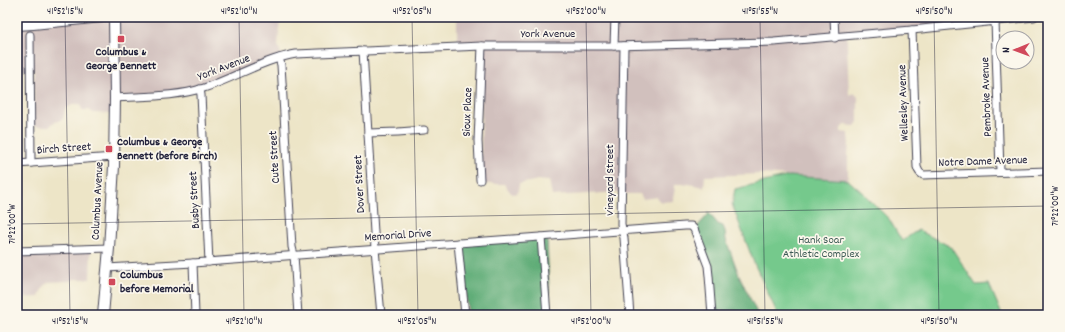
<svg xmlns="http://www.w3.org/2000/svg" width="1065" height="332" font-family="Dekko,sans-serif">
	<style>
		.industrial { fill: #d1c0bd }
		.green { fill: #75c98c; stroke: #4c7664 }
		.forest { fill: #60ad78; stroke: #41685a }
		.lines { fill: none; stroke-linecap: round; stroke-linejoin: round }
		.street-casing { stroke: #403f50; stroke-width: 9 }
		.secondary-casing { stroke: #403f50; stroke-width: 12 }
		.street { stroke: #fff; stroke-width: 7 }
		.secondary { stroke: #fff; stroke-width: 10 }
		.ticks { fill: none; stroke: #22223b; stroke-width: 1; stroke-opacity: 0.45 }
		.poi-dot { fill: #d1495b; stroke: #fbf7ec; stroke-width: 1.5 }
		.labels { text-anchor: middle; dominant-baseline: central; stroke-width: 3.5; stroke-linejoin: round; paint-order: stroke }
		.street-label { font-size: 12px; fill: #22223b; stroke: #fbf7ec }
		.poi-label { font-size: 12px; font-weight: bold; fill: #22223b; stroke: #fbf7ec; text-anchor: start }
		.park-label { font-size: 12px; fill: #3f5c57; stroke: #fbf7ec }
		.neatline { fill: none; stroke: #22223b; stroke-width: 1.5 }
		.ticks-label { font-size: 10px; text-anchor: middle; fill: #22223b }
	</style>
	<rect width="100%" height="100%" fill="#fbf7ec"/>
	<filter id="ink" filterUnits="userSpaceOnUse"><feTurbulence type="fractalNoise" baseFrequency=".025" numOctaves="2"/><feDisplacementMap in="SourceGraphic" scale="8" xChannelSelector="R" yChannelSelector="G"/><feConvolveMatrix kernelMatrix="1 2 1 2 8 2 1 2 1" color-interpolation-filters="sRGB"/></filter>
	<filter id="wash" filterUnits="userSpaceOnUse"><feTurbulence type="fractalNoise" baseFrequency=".012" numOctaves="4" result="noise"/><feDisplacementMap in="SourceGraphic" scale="16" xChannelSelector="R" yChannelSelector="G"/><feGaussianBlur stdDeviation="0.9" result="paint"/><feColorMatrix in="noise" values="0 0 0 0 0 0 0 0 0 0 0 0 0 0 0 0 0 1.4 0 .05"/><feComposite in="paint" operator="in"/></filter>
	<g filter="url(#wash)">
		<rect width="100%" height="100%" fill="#ede5c7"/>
		<g class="industrial">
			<polygon points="17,17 280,17 278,45 281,55 204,87 170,94 117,97 116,114 94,113 88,110 82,110 80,104 74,104 65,109 63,119 53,123 50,126 34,126 34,70 17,69"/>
			<polygon points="457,17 1027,17 847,35 847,43 849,95 854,93 858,97 858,122 855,126 845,125 841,128 841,132 848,133 849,144 848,155 848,180 762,174 705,176 704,187 689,184 675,184 674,201 661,202 657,197 643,199 640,194 625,194 623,192 552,196 549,180 547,181 538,180 519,184 518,192 514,194 511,193 504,184 485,184 481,179 482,47 457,45"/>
			<polygon points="91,249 90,279 74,279 70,281 48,282 41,291 39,297 17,298 17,251"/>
		</g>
		<polygon class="green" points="789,176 848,180 863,193 889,219 902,241 918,230 951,247 976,285 989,284 1002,315 778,315 754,263 732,204 735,189"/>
		<g class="forest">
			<polygon points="708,212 718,224 723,226 725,231 726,240 739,275 758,315 744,315 737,310 715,311 711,266 695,229 708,215"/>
			<polygon points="547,237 550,315 468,315 462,242"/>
		</g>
	</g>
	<g filter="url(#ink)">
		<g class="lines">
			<defs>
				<g id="street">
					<polyline points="834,17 835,38"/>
					<polyline points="995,21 1000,171"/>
					<path d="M 912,30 L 917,167 C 918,171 919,173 923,175 L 1048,171"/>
					<polyline points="30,35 31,163"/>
					<polyline points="614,46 615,17"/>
					<polyline points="624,46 621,224 624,238 630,315"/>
					<polyline points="363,51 375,249 381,315"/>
					<polyline points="279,58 281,65 292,247 294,255 298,315"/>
					<polyline points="200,89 201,95 209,262"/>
					<path d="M 115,98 C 145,96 175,97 204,88 C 234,78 265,59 296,54 L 482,46 L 614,46 L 774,42 L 912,30 L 1034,17"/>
					<polyline points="368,133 398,132 424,130"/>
					<polyline points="17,164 114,157"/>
					<polyline points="480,180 478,141 482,46"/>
					<polyline points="541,237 547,315"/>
					<polyline points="458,243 465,315"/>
					<polyline points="17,251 109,248"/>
					<polyline points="193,263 195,315"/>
					<polyline points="107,268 193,263 685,226 691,226 694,229 708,266 709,276 712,315"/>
				</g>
				<g id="secondary">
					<polyline points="17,25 33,24 102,17"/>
					<polyline points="103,315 109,248 114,166 115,98 114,17"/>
				</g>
			</defs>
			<use href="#street" class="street-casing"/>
			<use href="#secondary" class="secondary-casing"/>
			<use href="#street" class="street"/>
			<use href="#secondary" class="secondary"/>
		</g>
	</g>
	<path class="ticks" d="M 65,17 L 70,315M 239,17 L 244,315M 412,17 L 418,315M 586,17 L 591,315M 760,17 L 765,315M 934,17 L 939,315M 17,224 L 1048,206"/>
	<g class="poi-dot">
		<rect x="117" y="35" width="8" height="8" rx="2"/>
		<rect x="105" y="145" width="8" height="8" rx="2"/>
		<rect x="108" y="278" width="8" height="8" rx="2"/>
	</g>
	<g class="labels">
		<g class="street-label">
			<text x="548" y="34">York Avenue</text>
			<text transform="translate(224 68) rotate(-21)">York Avenue</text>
			<text transform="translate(987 97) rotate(-92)">Pembroke Avenue</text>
			<text transform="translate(904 103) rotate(-92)">Wellesley Avenue</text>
			<text transform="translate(468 112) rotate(-88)">Sioux Place</text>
			<text transform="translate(64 149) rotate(-4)">Birch Street</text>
			<text transform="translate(275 157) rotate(-93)">Cute Street</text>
			<text transform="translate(983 162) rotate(-2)">Notre Dame Avenue</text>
			<text transform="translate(610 180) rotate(-90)">Vineyard Street</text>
			<text transform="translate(360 184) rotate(-93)">Dover Street</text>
			<text transform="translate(195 200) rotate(-93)">Busby Street</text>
			<text transform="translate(98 201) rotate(-87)">Columbus Avenue</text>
			<text transform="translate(398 236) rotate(-4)">Memorial Drive</text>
		</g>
		<g class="poi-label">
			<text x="121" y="52" text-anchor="middle">Columbus &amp;<tspan x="121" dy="14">George Bennett</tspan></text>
			<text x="117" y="142">Columbus &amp; George<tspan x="117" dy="14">Bennett (before Birch)</tspan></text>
			<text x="120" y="275">Columbus<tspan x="120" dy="14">before Memorial</tspan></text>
		</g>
		<g class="park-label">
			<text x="821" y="240">Hank Soar<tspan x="821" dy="14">Athletic Complex</tspan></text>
		</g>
	</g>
	<rect width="1065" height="332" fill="none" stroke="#fbf7ec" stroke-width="44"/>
	<g transform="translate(1015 50) rotate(269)"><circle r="19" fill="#fbf7ec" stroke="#a4a2a5"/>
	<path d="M0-3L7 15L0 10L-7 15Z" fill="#d1495b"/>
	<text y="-6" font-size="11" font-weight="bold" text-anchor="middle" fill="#22223b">N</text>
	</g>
	<rect x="22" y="22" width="1021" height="288" class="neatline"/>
	<g class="ticks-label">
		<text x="65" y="14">41°52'15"N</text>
		<text x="239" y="14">41°52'10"N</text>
		<text x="412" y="14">41°52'05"N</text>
		<text x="586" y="14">41°52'00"N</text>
		<text x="760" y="14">41°51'55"N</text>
		<text x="934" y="14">41°51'50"N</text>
		<text transform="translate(1054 206) rotate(-90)" y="4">71°22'00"W</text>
		<text transform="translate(11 224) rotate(-90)" y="4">71°22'00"W</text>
		<text x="70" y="324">41°52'15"N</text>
		<text x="244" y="324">41°52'10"N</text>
		<text x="417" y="324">41°52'05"N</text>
		<text x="591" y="324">41°52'00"N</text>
		<text x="765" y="324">41°51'55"N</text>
		<text x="939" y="324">41°51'50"N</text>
	</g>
</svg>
